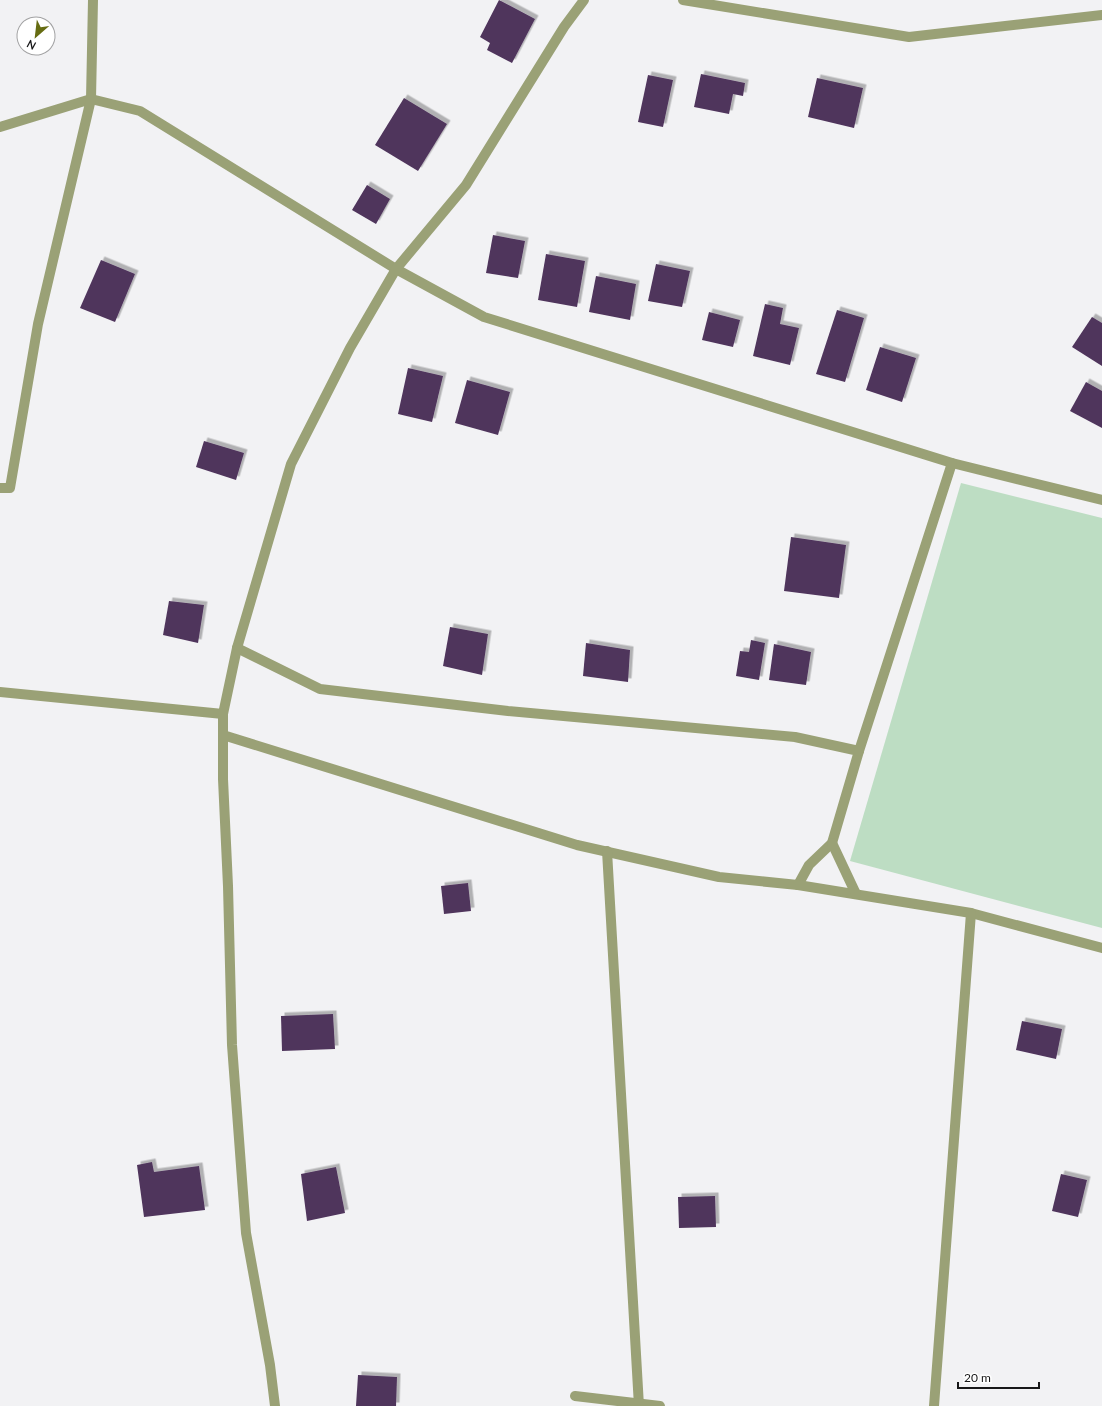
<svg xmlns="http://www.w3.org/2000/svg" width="1102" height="1406" font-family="Lato,sans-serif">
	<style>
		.green { fill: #bdddc3 }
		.building { fill: #4f345c; filter: url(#shadow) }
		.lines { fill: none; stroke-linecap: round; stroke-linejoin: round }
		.minor { stroke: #9aa176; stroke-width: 10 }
	</style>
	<defs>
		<filter id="shadow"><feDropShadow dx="3.5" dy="-3.5" stdDeviation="0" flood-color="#0004"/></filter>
	</defs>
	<rect width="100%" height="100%" fill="#f2f2f4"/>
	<polygon class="green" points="961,483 1102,518 1102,928 850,861"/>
	<g class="building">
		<polygon points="499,0 535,19 512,63 487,50 490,43 480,37"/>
		<polygon points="701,74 745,83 743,96 733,94 729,114 694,107"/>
		<polygon points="648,75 673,80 663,127 638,122"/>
		<polygon points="817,78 863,88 854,128 808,117"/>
		<polygon points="404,98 447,124 418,171 375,145"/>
		<polygon points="367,185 390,199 376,224 352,210"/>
		<polygon points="493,235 525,241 518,278 486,273"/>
		<polygon points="546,254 585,261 577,307 538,300"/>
		<polygon points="101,260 135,274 115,322 80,308"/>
		<polygon points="656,264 690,271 682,307 648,301"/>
		<polygon points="596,276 636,284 630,320 589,312"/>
		<polygon points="765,304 783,308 780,324 799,328 790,365 753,356"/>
		<polygon points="837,310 864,318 845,382 816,374"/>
		<polygon points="709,312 740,320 733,347 702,340"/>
		<polygon points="1092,317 1102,323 1102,366 1072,347"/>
		<polygon points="880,347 916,358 902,402 866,390"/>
		<polygon points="408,368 443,376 432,422 398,414"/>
		<polygon points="467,380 510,392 498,435 455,423"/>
		<polygon points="1086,382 1102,391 1102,428 1070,411"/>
		<polygon points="204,441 244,453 236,480 196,467"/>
		<polygon points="791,537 846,545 839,598 784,591"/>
		<polygon points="169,601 204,605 198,643 163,635"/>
		<polygon points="450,627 488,634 482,675 443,666"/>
		<polygon points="751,640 765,643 759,680 736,676 740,651 749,652"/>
		<polygon points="586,643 630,650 628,682 583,676"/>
		<polygon points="774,644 811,652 806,685 769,680"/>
		<polygon points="468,883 471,911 444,914 441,886"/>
		<polygon points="333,1014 335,1049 282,1051 281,1016"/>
		<polygon points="1022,1021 1062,1029 1056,1059 1016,1050"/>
		<polygon points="152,1162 154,1172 199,1166 205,1210 144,1217 137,1165"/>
		<polygon points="336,1167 345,1213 307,1221 301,1174"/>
		<polygon points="1061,1174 1087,1180 1078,1217 1052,1211"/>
		<polygon points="715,1196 716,1227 679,1228 678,1197"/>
		<polygon points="358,1375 397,1377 396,1406 356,1406"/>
	</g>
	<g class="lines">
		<g class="minor">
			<polyline points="683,0 909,37 1102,15"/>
			<polyline points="0,127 91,99 140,111 396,269 484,317 952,463 1102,500"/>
			<polyline points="0,488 10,488 38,324 91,99 93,0"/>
			<polyline points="237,648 320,689 508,711 795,737 859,751 832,843 809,865 798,885"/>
			<polyline points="0,692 223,714"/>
			<polyline points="223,735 577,845 719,877 798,885 971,913 1102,948"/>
			<polyline points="859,751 952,463"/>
			<polyline points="832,843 856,894"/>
			<polyline points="607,851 639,1406"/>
			<polyline points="575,1396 660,1406"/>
			<polyline points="275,1406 270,1365 246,1233 232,1045 228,886 223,779 223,714 237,648 291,464 350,348 396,269 466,185 564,27 584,0"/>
			<polyline points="934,1406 971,913"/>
		</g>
	</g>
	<g transform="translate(36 36) rotate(208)"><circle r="19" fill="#ffffff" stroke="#a2a2a3"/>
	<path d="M0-3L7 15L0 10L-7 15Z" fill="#666c12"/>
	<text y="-6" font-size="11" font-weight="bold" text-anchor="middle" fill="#171718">N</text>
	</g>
	<path d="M958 1382v6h81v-6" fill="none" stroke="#171718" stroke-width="2"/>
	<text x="964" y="1382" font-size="12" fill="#171718" stroke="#ffffff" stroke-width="3" paint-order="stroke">20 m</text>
</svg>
